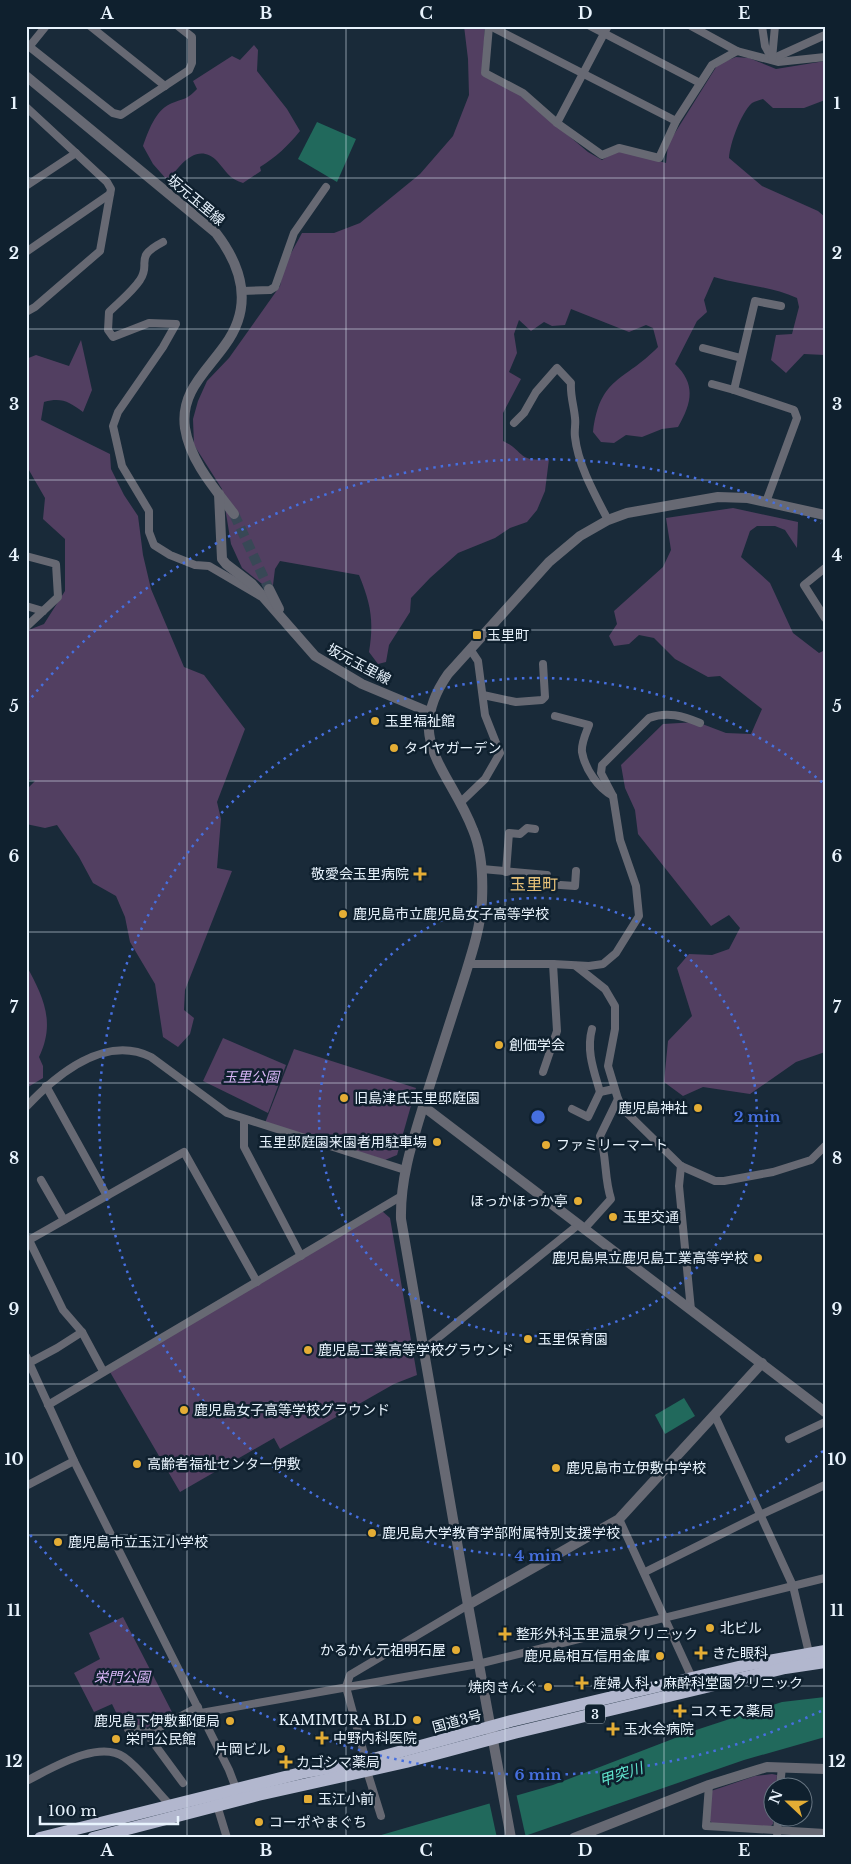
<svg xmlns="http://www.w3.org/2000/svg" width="851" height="1864" font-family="'Libre Baskerville','Noto Sans JP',serif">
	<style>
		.green { fill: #523f61 }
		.water { fill: #21695c }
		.pier { fill: #192a39 }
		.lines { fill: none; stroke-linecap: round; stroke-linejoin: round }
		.tertiary-tunnel { stroke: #384856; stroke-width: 10; stroke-dasharray: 10 5; stroke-linecap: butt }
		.minor { stroke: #676973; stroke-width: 8 }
		.tertiary { stroke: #676973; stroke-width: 10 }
		.trunk { stroke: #b2b7ce; stroke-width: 12 }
		.grid { fill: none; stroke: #e8f3fd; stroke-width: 1; stroke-opacity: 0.55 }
		.ring { fill: none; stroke: #466fdf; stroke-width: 2.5; stroke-dasharray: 2.5 5 }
		.poi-dot { fill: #e4ad35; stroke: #0f202e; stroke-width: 2 }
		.labels { text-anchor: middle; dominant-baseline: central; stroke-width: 5; stroke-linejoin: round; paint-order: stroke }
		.shield { fill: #0f202e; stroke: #a7b4bf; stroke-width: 1 }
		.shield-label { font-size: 12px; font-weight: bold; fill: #e8f3fd }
		.street-label { font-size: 14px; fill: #e8f3fd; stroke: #0f202e }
		.poi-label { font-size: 14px; fill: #e8f3fd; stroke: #0f202e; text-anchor: start }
		.park-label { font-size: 14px; font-style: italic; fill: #dab7f8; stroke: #0f202e }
		.water-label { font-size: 15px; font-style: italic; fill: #61e5ce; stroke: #0f202e }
		.quarter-label { font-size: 16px; fill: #e6c078; stroke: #0f202e }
		.centre { fill: #466fdf; stroke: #0f202e; stroke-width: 2.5 }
		.ring-label { font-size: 15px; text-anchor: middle; font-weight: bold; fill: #466fdf; stroke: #0f202e; stroke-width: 5; stroke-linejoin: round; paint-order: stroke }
		.neatline { fill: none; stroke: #e8f3fd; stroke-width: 2 }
		.grid-label { font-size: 16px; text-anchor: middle; font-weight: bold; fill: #e8f3fd }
	</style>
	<rect width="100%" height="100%" fill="#192a39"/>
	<g class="green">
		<path d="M 464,26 L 485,26 L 482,75 L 520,95 L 588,152 L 602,160 L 618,150 L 666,163 L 668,144 L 718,64 L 736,57 L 749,58 L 776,69 L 825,61 L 825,100 L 804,108 L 773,108 L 763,99 C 760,100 755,101 752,103 C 741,113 730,143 729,158 L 762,186 L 818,211 L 825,217 L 825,355 L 804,354 L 786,373 L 771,360 L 776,335 L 792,334 L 799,307 L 797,298 C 770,286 741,285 714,277 L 704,300 L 707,312 L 697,321 L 675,364 C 696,384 692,403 678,427 L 662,429 L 642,437 L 626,435 L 614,443 L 601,442 L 593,432 C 600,376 624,382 658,347 L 653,328 L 646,325 L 629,332 L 571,309 L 565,325 L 552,326 L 544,322 L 531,331 L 519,320 L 514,334 L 517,353 L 509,372 L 521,379 L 503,413 L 503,441 C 525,451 517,463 549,459 L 545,491 L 537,510 L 527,522 L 510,528 L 495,538 L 458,553 L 430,578 L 411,598 L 410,612 L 389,645 L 386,662 L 378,664 L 369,652 C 374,621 371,604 359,575 L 280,561 L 275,569 L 273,585 L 267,588 L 242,568 L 231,544 L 222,489 L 194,445 L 193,419 L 198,401 L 207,381 L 229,358 L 280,286 L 284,266 L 302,233 L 334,233 L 360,223 L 420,174 L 453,136 L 469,95 L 468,59 Z"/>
		<path d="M 254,45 L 258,50 L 257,71 L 287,109 L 300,131 C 288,146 276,157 260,167 L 261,171 L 243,183 C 229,179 226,171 217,161 C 197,141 179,166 168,181 L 153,164 L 143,146 C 148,132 155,111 170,104 C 183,98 186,101 197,89 L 193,81 L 232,56 L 240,60 Z"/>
		<path d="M 81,340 L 92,390 L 83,412 C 69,402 62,397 44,402 L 41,420 L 110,454 L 111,469 L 124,495 L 138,516 L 143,555 L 151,589 L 184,667 L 204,675 L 245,729 L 217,802 L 221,819 L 217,868 L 232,871 L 185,990 L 184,1010 L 194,1018 L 190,1034 L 178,1047 L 163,1037 L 155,984 L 130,942 L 125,917 L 116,896 L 93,883 L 79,857 L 57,825 L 45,828 L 26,824 L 26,790 L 35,781 L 26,779 L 26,631 L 44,624 L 65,591 L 65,539 L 43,519 L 45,498 L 26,465 L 26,359 L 36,355 L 69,366 Z"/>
		<polygon points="733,508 798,522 797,548 785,530 775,526 757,526 750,531 741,557 770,583 793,633 819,653 825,650 825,1052 796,1062 750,1094 703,1087 683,1096 664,1082 668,1041 692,1016 677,968 689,954 712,955 729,949 740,928 729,915 711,926 638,834 635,810 625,788 621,765 663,724 697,722 726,733 751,734 762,709 720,676 708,677 675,659 654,638 639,635 629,644 614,646 609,636 617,624 614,611 663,567 671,550 666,518"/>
		<path d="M 26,965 C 43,996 56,1022 39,1057 L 43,1066 L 43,1078 L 28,1087 Z"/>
		<polygon points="223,1038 286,1065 268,1113 203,1081"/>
		<polygon points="294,1049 416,1088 397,1155 385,1160 265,1123"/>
		<polygon points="382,1211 390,1218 417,1375 394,1384 280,1449 274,1438 180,1492 110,1372"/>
		<polygon points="123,1617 173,1714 128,1737 112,1704 94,1712 74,1673 100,1659 89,1633"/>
		<polygon points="772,1774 777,1775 776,1786 774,1786 773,1824 770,1827 713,1824 709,1820 711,1791 755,1776"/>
	</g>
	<g class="water">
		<polygon points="317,122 356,139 337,182 298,159"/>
		<polygon points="684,1398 695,1416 665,1434 655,1415"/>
		<polygon points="825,1697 825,1737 744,1760 519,1838 371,1838 553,1785 696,1730 782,1702"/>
	</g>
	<polygon class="pier" points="516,1793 526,1838 497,1838 489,1801"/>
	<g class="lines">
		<polyline class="tertiary-tunnel" points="234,514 269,589"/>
		<g class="minor">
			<polyline points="90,26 165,86"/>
			<polyline points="489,26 485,73 523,93 557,123 602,155 619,148 659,158 676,121 712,65 737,51 778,62 825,57"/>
			<polyline points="490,26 676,121"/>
			<polyline points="590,26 700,83"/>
			<polyline points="691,26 737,51"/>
			<polyline points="762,26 765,46 772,59"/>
			<polyline points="26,44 113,113 121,115 189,70 192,63 192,37 178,26"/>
			<polyline points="29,47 46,26"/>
			<polyline points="772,59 825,35"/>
			<polyline points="772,59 775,26"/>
			<polyline points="26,107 107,182 111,189 100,251 35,307 26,312"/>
			<polyline points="557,123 608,26"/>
			<polyline points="26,186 76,153"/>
			<path d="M 163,242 C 132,258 152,263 140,280 C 132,292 119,302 109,312 L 108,330 L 113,337 L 149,323 L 176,324 L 163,347 L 118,412 L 113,426 L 122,466 L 149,511 L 149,532 L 154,545 L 170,555 L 195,565 L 209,566 L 260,596"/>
			<polyline points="26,252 110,194"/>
			<polyline points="242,291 270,290 275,287 294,233 326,187"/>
			<polyline points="703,348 741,358"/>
			<polyline points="712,384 734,390"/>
			<path d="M 514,423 L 524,413 L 536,392 L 557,368 L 571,383 C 570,395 574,406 575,418 C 576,424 574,430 575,437 C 578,465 595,495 608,520"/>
			<polyline points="766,502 797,418 794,410 734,390 755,301 781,306"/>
			<polyline points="26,556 56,564 58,597 26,627"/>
			<polyline points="825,568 804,585 825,618"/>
			<polyline points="26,606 43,611"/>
			<polyline points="483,695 516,702 542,700 545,697 543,664"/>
			<path d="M 555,716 L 589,725 C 586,733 581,743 582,752 C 585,769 598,788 613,796"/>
			<polyline points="461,802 485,779 500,753 485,715 478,661 470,649"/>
			<polyline points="482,869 547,875 546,884 575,886 576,871"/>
			<polyline points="506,872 509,833 520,834 527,828 535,829"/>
			<path d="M 468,964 L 553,964 L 589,966 L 603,964 L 616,953 L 639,916 L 636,886 L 620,840 L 613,796 L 601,773 L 602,765 L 649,718 C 667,711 683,716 700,723"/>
			<polyline points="576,966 605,989 615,1006 615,1029 608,1066 618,1099 625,1111 681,1166 715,1181 724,1181 773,1172 811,1160 825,1146"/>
			<path d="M 592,1029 C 586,1051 594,1071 600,1092 L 614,1089"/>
			<polyline points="543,1072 557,1031 553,964"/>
			<polyline points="46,1086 107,1196"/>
			<path d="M 26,1107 C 56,1075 105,1034 151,1057 L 227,1113 L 405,1170"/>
			<polyline points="572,1109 588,1117 600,1092"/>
			<polyline points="244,1120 244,1147 301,1256"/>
			<polyline points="681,1166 679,1186 691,1310"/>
			<polyline points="41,1180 64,1220"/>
			<path d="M 584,1229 L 611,1199 C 604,1178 607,1157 600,1136 L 618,1099"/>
			<polyline points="423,1350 578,1225"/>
			<polyline points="26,1356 74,1461 229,1770 237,1791"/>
			<polyline points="29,1363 57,1348 82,1332"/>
			<polyline points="103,1371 82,1332 63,1310 29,1240 184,1152 257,1282"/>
			<polyline points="48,1405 400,1197"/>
			<polyline points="715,1416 793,1586 809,1653"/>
			<polyline points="789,1439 825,1422"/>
			<polyline points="26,1486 74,1461"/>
			<polyline points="619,1519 693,1680"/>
			<polyline points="645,1572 760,1515 825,1485"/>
			<polyline points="201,1713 478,1664 825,1578"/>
			<polyline points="128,1729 141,1729 147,1734 183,1783"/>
			<polyline points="147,1734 198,1707"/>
			<polyline points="366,1761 346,1687 350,1675 468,1605"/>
			<polyline points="367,1771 381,1816"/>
			<path d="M 26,1781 C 51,1769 98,1739 124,1757 C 141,1769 155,1790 170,1805"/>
			<polyline points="709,1785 706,1826 825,1833"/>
			<polyline points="780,1786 782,1767"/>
			<polyline points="216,1802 227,1838"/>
			<polyline points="777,1838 778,1816"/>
		</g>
		<g class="tertiary">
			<path d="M 26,76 L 216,233 C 243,268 253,307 225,345 C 206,372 180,392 185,428 C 190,461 215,489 234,514"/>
			<polyline points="219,494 222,559 226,564 252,584 315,656 362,684 429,712"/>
			<polyline points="269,589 279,609"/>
			<polyline points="423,1106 825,1412"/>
			<polyline points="468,1605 619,1519 762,1363"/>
			<path d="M 511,1838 L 466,1594 L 401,1219 C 400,1176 414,1137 426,1097 C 438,1060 450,1022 462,985 C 470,959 481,928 482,900 C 483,877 482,851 473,830 C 450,770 402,740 448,674 L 549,562 L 580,536 L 608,520 L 627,513 L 718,497 L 748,498 L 825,515"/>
			<polyline points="574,1838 709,1785 757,1770 767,1767 825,1769"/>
		</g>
		<g class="trunk">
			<polyline points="40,1838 305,1772 366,1761 511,1721 751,1664 825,1651"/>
			<polyline points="93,1838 258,1795 406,1762 514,1733 785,1668 825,1662"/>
		</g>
	</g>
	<path class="grid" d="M 187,26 L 187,1838M 346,26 L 346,1838M 505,26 L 505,1838M 664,26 L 664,1838M 26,178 L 825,178M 26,329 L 825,329M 26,480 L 825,480M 26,630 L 825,630M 26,781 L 825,781M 26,932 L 825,932M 26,1083 L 825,1083M 26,1234 L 825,1234M 26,1384 L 825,1384M 26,1535 L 825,1535M 26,1686 L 825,1686"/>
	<g class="ring">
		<circle cx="538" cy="1117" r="219"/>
		<path d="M823 1451A439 439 0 1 1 823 783"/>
		<path d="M821 1711A658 658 0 0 1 27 1531M27 703A658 658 0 0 1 821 523"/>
	</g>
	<g class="poi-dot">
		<rect x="472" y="630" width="10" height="10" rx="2.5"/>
		<circle cx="375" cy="721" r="5"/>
		<circle cx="394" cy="748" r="5"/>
		<path d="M417.5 866.5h5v5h5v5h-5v5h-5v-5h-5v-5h5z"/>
		<circle cx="343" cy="914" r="5"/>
		<circle cx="499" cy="1045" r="5"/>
		<circle cx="344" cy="1098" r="5"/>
		<circle cx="698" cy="1108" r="5"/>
		<circle cx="437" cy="1142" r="5"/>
		<circle cx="546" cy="1145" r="5"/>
		<circle cx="578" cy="1201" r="5"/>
		<circle cx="613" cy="1217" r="5"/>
		<circle cx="758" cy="1258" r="5"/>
		<circle cx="528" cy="1339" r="5"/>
		<circle cx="308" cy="1350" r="5"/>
		<circle cx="184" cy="1410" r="5"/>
		<circle cx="137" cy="1464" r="5"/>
		<circle cx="556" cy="1468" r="5"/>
		<circle cx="372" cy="1533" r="5"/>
		<circle cx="58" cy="1542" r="5"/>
		<circle cx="710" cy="1628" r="5"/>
		<path d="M502.5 1626.5h5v5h5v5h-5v5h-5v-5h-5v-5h5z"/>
		<circle cx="456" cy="1650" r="5"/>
		<path d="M698.5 1645.5h5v5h5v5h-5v5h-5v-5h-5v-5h5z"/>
		<circle cx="660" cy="1656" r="5"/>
		<path d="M579.5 1675.5h5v5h5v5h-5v5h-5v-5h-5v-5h5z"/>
		<circle cx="548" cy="1687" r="5"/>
		<path d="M677.5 1703.5h5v5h5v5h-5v5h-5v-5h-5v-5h5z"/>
		<circle cx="417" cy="1720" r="5"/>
		<circle cx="230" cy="1721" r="5"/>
		<path d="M610.5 1721.5h5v5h5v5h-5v5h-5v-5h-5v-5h5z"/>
		<path d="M319.5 1730.5h5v5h5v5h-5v5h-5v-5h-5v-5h5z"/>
		<circle cx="116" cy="1739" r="5"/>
		<circle cx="281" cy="1749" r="5"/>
		<path d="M283.5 1754.5h5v5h5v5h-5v5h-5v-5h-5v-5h5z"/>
		<rect x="303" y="1794" width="10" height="10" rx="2.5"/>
		<circle cx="259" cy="1822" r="5"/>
	</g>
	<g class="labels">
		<rect class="shield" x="585" y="1704.5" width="20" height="19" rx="4"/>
		<g class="shield-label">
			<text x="595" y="1714">3</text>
		</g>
		<g class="street-label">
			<text transform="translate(196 200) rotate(40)">坂元玉里線</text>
			<text transform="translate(359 664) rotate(28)">坂元玉里線</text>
			<text transform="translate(457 1721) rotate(-15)">国道3号</text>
		</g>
		<g class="poi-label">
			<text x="487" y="635">玉里町</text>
			<text x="385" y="721">玉里福祉館</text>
			<text x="404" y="748">タイヤガーデン</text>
			<text x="409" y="874" text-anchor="end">敬愛会玉里病院</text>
			<text x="353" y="914">鹿児島市立鹿児島女子高等学校</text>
			<text x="509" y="1045">創価学会</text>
			<text x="354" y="1098">旧島津氏玉里邸庭園</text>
			<text x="688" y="1108" text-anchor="end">鹿児島神社</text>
			<text x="427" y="1142" text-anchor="end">玉里邸庭園来園者用駐車場</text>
			<text x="556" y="1145">ファミリーマート</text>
			<text x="568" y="1201" text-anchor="end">ほっかほっか亭</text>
			<text x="623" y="1217">玉里交通</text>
			<text x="748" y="1258" text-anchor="end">鹿児島県立鹿児島工業高等学校</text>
			<text x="538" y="1339">玉里保育園</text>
			<text x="318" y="1350">鹿児島工業高等学校グラウンド</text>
			<text x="194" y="1410">鹿児島女子高等学校グラウンド</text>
			<text x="147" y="1464">高齢者福祉センター伊敷</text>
			<text x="566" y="1468">鹿児島市立伊敷中学校</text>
			<text x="382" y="1533">鹿児島大学教育学部附属特別支援学校</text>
			<text x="68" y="1542">鹿児島市立玉江小学校</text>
			<text x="720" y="1628">北ビル</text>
			<text x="516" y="1634">整形外科玉里温泉クリニック</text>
			<text x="446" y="1650" text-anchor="end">かるかん元祖明石屋</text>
			<text x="712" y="1653">きた眼科</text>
			<text x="650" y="1656" text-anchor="end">鹿児島相互信用金庫</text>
			<text x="593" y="1683">産婦人科・麻酔科堂園クリニック</text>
			<text x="538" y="1687" text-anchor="end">焼肉きんぐ</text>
			<text x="690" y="1711">コスモス薬局</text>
			<text x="407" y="1720" text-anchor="end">KAMIMURA BLD</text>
			<text x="220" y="1721" text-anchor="end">鹿児島下伊敷郵便局</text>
			<text x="624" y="1729">玉水会病院</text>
			<text x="333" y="1738">中野内科医院</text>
			<text x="126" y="1739">栄門公民館</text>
			<text x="271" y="1749" text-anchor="end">片岡ビル</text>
			<text x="296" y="1762">カゴシマ薬局</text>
			<text x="318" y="1799">玉江小前</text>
			<text x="269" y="1822">コーポやまぐち</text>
		</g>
		<g class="park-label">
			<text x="251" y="1077">玉里公園</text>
			<text x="122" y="1677">栄門公園</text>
		</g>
		<g class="water-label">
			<text transform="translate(621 1774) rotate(-18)">甲突川</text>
		</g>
		<g class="quarter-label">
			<text x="534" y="884">玉里町</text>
		</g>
	</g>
	<circle cx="538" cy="1117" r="8" class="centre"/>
	<g class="ring-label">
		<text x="757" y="1122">2 min</text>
		<text x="538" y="1561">4 min</text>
		<text x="538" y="1780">6 min</text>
	</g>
	<rect width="851" height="1864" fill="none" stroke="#0f202e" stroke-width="55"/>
	<g transform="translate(788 1802) rotate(292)"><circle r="24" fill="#0f202e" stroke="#667481"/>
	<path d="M0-4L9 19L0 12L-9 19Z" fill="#e4ad35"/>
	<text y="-8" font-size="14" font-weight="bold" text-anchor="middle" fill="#e8f3fd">N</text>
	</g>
	<path d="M40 1816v8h138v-8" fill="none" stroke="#e8f3fd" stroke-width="2.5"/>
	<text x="48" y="1816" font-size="15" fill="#e8f3fd" stroke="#0f202e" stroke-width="4" paint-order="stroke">100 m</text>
	<rect x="28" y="28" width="796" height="1808" class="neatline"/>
	<g class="grid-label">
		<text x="107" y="19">A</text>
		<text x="266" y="19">B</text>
		<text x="426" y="19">C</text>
		<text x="585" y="19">D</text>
		<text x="744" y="19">E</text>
		<text x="14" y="109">1</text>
		<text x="837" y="109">1</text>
		<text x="14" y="259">2</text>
		<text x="837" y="259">2</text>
		<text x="14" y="410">3</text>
		<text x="837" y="410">3</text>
		<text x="14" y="561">4</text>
		<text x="837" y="561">4</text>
		<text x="14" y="712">5</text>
		<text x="837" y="712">5</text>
		<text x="14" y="862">6</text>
		<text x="837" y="862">6</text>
		<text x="14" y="1013">7</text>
		<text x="837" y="1013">7</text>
		<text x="14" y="1164">8</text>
		<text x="837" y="1164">8</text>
		<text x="14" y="1315">9</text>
		<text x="837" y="1315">9</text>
		<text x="14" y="1465">10</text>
		<text x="837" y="1465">10</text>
		<text x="14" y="1616">11</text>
		<text x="837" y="1616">11</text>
		<text x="14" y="1767">12</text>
		<text x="837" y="1767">12</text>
		<text x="107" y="1856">A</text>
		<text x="266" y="1856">B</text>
		<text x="426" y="1856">C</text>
		<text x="585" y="1856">D</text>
		<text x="744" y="1856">E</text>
	</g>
</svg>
